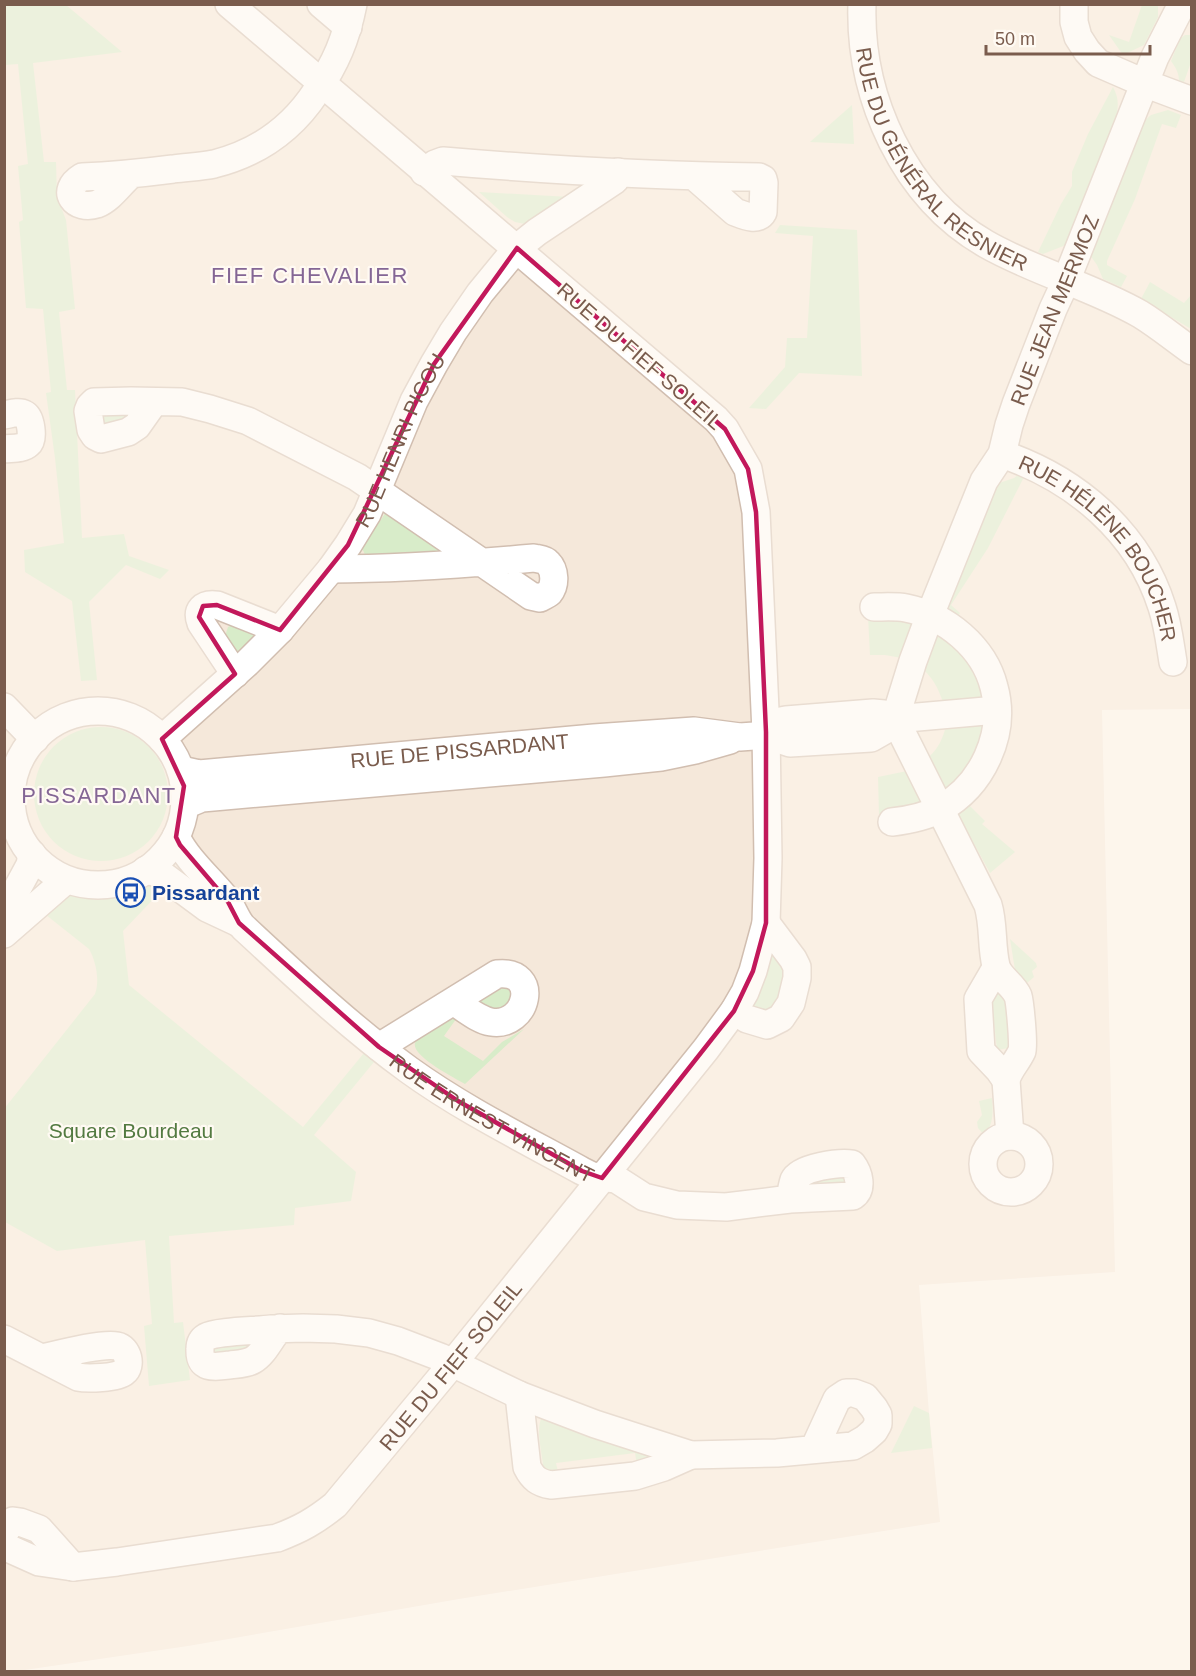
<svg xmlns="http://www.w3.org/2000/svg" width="1196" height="1676" font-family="Arial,sans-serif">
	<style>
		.residential { fill: #f5e8da }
		.green { fill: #d8ecc9 }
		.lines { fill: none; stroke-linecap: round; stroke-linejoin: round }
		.minor-casing { stroke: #d1beb0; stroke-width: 30 }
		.minor { stroke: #fff; stroke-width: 27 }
		.marked { fill: none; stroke: #c2185b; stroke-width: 4.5; stroke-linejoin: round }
		.labels { text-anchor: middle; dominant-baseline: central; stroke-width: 4.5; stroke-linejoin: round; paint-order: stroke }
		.street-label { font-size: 21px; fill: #7a5c4d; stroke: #fffaf3 }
		.transit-label { font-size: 21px; font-weight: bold; fill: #164399; stroke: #fffaf3; text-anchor: start }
		.park-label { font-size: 21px; fill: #537a41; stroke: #fffaf3 }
		.neighbourhood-label { font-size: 22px; letter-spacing: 1.5px; fill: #846695; stroke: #fffaf3 }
	</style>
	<rect width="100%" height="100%" fill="#fdf6ec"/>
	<polygon class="residential" points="5,5 1191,5 1191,709 1102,710 1115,1272 919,1285 929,1413 940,1522 459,1599 188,1646 18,1671 5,1672"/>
	<g class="green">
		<polygon points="4,5 66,5 122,52 33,63 44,162 56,162 57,197 66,220 75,309 59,312 67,390 75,390 82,538 124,534 129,556 169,570 160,579 126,565 89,602 97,680 81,681 72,601 25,572 24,550 64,543 55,458 46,393 51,392 43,309 26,308 19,222 23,220 18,166 28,164 18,64 5,65"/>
		<polygon points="1142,5 1158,5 1158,17 1144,45 1123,55 1109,35 1129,42"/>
		<path d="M 1185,35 L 1191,35 L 1191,62 L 1184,82 L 1179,81 C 1179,73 1176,68 1171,61 L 1180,39 Z"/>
		<path d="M 1113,87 C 1120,100 1118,108 1115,122 L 1066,245 L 1043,254 L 1038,252 L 1061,204 L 1072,186 L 1072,172 L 1088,134 Z"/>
		<polygon points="852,105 854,144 810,142"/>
		<polygon points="1168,110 1181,115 1176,128 1162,124 1135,199 1107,261 1107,265 1127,276 1121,287 1103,279 1097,265 1090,255 1141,124 1151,115"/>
		<polygon points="479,192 570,197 530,225 515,222 507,217"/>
		<polygon points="780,225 857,230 862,376 799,373 766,409 749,408 785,367 787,338 807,338 813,236 775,233"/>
		<polygon points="1150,282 1184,303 1192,294 1191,329 1141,299"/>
		<polygon points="104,413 137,414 104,430 98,416"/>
		<polygon points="1022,472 1025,475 988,548 951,605 960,613 955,620 943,612 996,484 1014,478"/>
		<polygon points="386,512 445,550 441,554 366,557 362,548"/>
		<polygon points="868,616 918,619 902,658 885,655 870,655"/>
		<polygon points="232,625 253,631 253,641 243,651 234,651 225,636 228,627"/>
		<path d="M 936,627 L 965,651 L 987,700 L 944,705 C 938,687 933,677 918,665 Z"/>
		<path d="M 947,723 L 986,726 L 980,755 L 943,797 L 924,761 C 938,750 942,741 947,723 Z"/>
		<circle cx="101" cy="794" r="67"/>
		<polygon points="907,771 925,807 911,812 879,815 878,777"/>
		<polygon points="965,801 985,821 982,824 1015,852 990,873 955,809"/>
		<path d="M 152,879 L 156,887 L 161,891 L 123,931 L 129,985 L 303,1127 L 364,1053 L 374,1062 L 314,1135 L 356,1172 L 351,1201 L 295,1208 L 294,1225 L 169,1236 L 174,1323 L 183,1322 L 190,1380 L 149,1386 L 144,1326 L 152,1324 L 145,1240 L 57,1251 L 5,1222 L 4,1109 L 95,994 C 100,981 96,961 89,949 L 41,911 L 66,889 L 81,896 L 120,893 Z"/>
		<polygon points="1010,939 1036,963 1037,967 1032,971 1034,977 1027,983 1015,970"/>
		<polygon points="773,955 779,955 788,969 775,1008 768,1013 756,1010 753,1006 753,1000 769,960"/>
		<polygon points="499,982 514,989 504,1013 478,1005 478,998"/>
		<polygon points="1004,991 1009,1048 997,1050 991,994"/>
		<path d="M 459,1015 L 444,1036 L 483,1061 L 502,1042 L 524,1029 L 465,1084 C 455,1078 411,1056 415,1043 C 417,1037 425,1034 430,1031 C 439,1024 448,1018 459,1015 Z"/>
		<path d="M 992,1098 C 993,1113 994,1124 984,1135 L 978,1128 L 977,1122 L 982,1115 L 979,1101 Z"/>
		<polygon points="841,1170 850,1185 806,1192 801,1181"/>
		<polygon points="263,1334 256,1349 213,1356 211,1344"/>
		<polygon points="914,1406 929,1413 932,1448 891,1453"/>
		<path d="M 542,1417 L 649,1452 L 649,1458 L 638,1471 L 635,1453 L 556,1463 L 560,1480 L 544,1472 C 543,1458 535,1428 542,1417 Z"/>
	</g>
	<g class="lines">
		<defs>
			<g id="minor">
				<polyline points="321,4 348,27"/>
				<path id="s1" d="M 862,4 C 859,97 904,197 986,244 C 1035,272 1091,286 1140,314 C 1158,325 1175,339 1192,351"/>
				<polyline points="1074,4 1074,22 1078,37 1087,51 1098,63 1144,83 1192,101"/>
				<path d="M 424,172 L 435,164 L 443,161 C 548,170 654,176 759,177 L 763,179 L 764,183 L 763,212 C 758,222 743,215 735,212 L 694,176"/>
				<path d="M 130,175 C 120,184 110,199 97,204 C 75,211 59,191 82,177 C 112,176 142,173 173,169 C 186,167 200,167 214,164 C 258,153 291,130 316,92 C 336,63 346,39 353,4"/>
				<path d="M 154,402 L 137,426 L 128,432 L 101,439 L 95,436 L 91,430 L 88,411 L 90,406 L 94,402 L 131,401 L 182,402 L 210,409 L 248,421 L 357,477 L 531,596 L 540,598 C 542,597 548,594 549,593 C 556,585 555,570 548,563 C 545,559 538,559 534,558 C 466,564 399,569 331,569"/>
				<path d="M 4,415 C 10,414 19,411 24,414 C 31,417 34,439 28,444 C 23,449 11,448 4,449"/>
				<path id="s2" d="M 1002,454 C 1075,479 1138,531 1162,607 C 1168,625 1170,644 1173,662"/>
				<path d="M 874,607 C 884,607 896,606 906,608 C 946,616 984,647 994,687 C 1007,734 982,786 940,809 C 925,817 909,820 892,822"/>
				<path d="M 235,674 L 201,623 C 196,610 203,603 217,605 L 280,630"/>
				<polyline points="4,707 35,739"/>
				<circle cx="98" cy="798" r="87"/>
				<path d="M 895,719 L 988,905 C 994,925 991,945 996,966 C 999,978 1013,984 1018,996 C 1020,1002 1024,1046 1022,1051 C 1017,1062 1009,1069 1006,1080 L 1010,1136"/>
				<path id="s3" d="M 766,732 L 775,738 L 790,743 L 871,738 L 885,730 L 895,719 L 913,661 L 930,615 L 984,481 L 1002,454 L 1009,425 L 1016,404 L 1053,309 L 1066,281 L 1155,57 L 1181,6"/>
				<path id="s4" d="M 162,739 L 247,663 L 280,630 L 331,569 L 348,545 L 367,514 L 414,401 L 434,364 L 453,332 L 480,293 L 517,248 L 537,232 L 615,180 L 618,172"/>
				<path id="s5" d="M 181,770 L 199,774 L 594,738 L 694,731 L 740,737 L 754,736 L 766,732 L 776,722 L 786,720 L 873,713 L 884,714 L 895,719 L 997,710"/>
				<polyline points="185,805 202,798 604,763 661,757 695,750 730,740"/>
				<path id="s6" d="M 176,837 C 188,861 210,879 226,899 C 233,908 236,920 243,927 C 297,977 350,1027 409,1070 C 463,1109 524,1139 582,1171 L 592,1176 L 616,1179 L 644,1197 L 677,1205 L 726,1207 L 790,1199 L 853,1196 C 863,1189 859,1173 852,1164 C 840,1162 800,1167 794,1180 C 792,1186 791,1193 790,1199"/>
				<polyline points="146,870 161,874 207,908 239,923"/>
				<polyline points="4,913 30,865 32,854"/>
				<polyline points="4,934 66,880"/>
				<polyline points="996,968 978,999 981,1051 999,1070 1006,1080"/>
				<polyline points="734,1011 747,1019 767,1025 781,1018 791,1003 797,978 797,967 793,959 766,923"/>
				<path d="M 379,1047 L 497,974 C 541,969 528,1028 491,1022 C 478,1020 465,1008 454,1002"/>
				<circle cx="1011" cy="1164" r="28"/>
				<path d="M 280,1328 C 270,1338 264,1354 253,1360 C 246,1364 237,1364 230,1365 C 215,1367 199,1370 200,1349 C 200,1344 201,1340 206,1337 C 217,1331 256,1331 271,1329 L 303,1328 L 336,1329 L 369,1333 L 398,1341 L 440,1357 L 519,1395 L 595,1424 L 691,1455 L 777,1453 L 853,1446 L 865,1439 L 874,1431 L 878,1424 L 878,1415 L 874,1408 L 865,1397 L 854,1393 L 846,1393 L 837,1399 L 814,1449"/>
				<path d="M 4,1339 L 78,1377 C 87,1379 117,1378 124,1372 C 132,1366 128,1348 117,1346 C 101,1343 60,1354 43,1358"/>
				<path d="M 519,1395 L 527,1467 C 533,1479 539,1483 551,1485 L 635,1476 L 664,1467 L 691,1455"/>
				<polyline points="4,1534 9,1525 13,1521 20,1522 39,1529 73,1567"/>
				<path id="s7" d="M 4,1544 L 10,1549 L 39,1562 L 73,1567 L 117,1562 L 277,1538 C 301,1529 315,1521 335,1505 L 453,1363 L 706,1049 L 734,1011 L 745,992 L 753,971 L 766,923 L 768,858 L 766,732 L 756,512 L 748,469 L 725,429 L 716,419 C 554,280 391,143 229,4"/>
			</g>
		</defs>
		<use href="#minor" class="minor-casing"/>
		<use href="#minor" class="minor"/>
	</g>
	<path d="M0 0H1196V1676H0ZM 517,248 L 725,429 L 748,469 L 756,512 L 766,732 L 766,923 L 753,971 L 734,1011 L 602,1178 L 582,1171 L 458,1101 L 379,1047 L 239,923 L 227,900 L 180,845 L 176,837 L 184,786 L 162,739 L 235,674 L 199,617 L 203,606 L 217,605 L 280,630 L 348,545 L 434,364 Z" fill="#fdf6ec" fill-opacity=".55" fill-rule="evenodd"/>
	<path class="marked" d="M 517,248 L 725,429 L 748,469 L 756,512 L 766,732 L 766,923 L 753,971 L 734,1011 L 602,1178 L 582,1171 L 458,1101 L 379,1047 L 239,923 L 227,900 L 180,845 L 176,837 L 184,786 L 162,739 L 235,674 L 199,617 L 203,606 L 217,605 L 280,630 L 348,545 L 434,364 Z"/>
	<defs>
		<symbol id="bus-ring" viewBox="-11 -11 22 22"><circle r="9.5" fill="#fffaf3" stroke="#1a4fb4" stroke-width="1.5"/><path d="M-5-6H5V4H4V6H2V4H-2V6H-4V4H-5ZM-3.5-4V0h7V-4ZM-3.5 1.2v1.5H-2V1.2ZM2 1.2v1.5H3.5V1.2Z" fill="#1a4fb4"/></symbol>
	</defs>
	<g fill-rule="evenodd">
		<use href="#bus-ring" x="114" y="876" width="33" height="33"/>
	</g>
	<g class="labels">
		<g class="street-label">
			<text stroke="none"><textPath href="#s1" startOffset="186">RUE DU GÉNÉRAL RESNIER</textPath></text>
			<text stroke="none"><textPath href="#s3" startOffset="579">RUE JEAN MERMOZ</textPath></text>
			<text transform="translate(640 356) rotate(41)">RUE DU FIEF SOLEIL</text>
			<text stroke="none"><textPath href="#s4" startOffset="387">RUE HENRI PICOU</textPath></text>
			<text stroke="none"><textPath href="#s2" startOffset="142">RUE HÉLÈNE BOUCHER</textPath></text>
			<text stroke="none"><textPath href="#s5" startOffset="280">RUE DE PISSARDANT</textPath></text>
			<text stroke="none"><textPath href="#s6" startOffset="428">RUE ERNEST VINCENT</textPath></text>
			<text stroke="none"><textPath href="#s7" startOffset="528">RUE DU FIEF SOLEIL</textPath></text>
		</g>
		<g class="transit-label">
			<text x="152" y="892">Pissardant</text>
		</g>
		<g class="park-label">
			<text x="131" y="1130">Square Bourdeau</text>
		</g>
		<g class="neighbourhood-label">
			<text x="310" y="275">FIEF CHEVALIER</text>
			<text x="99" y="795">PISSARDANT</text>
		</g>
	</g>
	<rect width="1196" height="1676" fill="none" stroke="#7a5c4d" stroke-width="12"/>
	<path d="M986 45v9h164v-9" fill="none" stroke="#7a5c4d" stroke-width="3"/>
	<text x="995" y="45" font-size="18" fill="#7a5c4d" stroke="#fffaf3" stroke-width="4.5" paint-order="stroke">50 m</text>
</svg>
